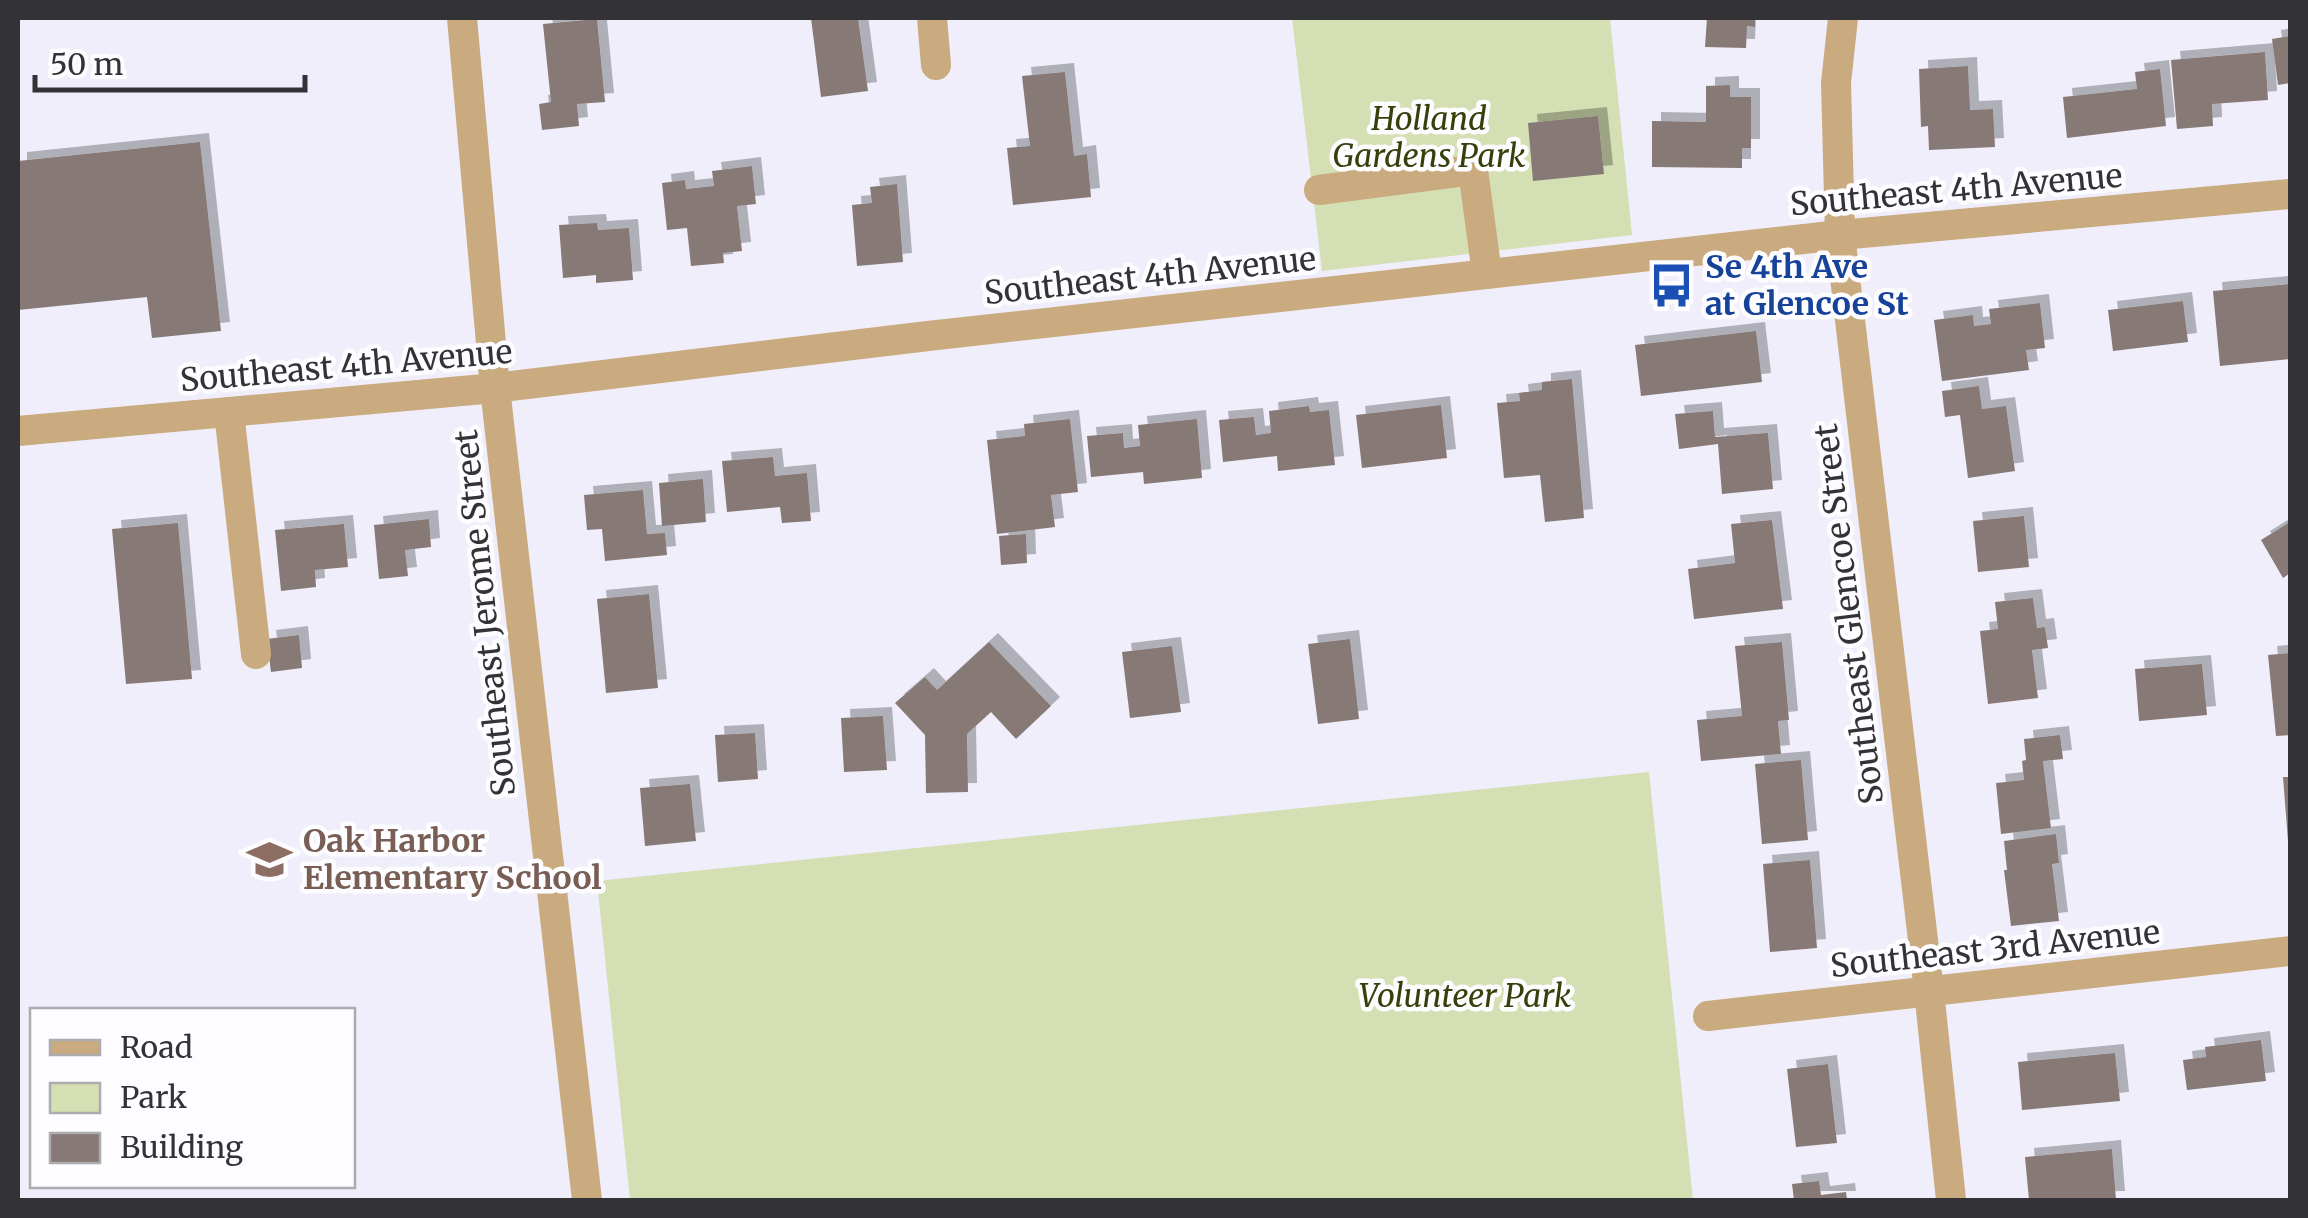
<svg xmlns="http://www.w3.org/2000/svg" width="2308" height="1218" font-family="Merriweather,serif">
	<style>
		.green { fill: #d5dfb4 }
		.building { fill: #867976; filter: url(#shadow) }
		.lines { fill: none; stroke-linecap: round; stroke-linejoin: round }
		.minor { stroke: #caaa7f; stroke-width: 30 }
		.labels { text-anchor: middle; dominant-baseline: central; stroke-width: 9; stroke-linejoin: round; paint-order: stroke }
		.park-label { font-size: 32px; font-style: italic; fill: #373f0a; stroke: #fdfcff }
		.street-label { font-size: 32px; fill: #333237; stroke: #fdfcff }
		.transit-label { font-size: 32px; font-weight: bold; fill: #164399; stroke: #fdfcff; text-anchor: start }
		.education-label { font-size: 32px; font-weight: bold; fill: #785e54; stroke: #fdfcff; text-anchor: start }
	</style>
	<defs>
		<filter id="shadow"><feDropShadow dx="9" dy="-9" stdDeviation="0" flood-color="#0004"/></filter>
	</defs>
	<rect width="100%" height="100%" fill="#efeefa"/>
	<g class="green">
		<polygon points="1292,18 1610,18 1632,235 1322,271"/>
		<polygon points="1649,772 1693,1200 630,1200 597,881"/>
	</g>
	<g class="building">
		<polygon points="811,18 858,18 868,91 821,97"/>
		<polygon points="1707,18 1755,18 1755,27 1747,26 1746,48 1705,47"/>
		<polygon points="597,19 605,102 577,104 579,126 542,130 539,104 551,102 543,24"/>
		<polygon points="2290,36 2290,83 2278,85 2272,39"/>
		<polygon points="2265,52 2268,100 2212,104 2213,126 2177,129 2171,60"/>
		<polygon points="1968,66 1970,110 1993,109 1995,147 1929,150 1928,126 1921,127 1919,69"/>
		<polygon points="2160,69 2166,126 2067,138 2063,97 2137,89 2135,72"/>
		<polygon points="1065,72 1074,156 1087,154 1091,197 1013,205 1007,148 1030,146 1022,76"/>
		<polygon points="1730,85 1730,97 1751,97 1751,148 1742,148 1742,168 1652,167 1652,121 1706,122 1706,86"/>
		<polygon points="1598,116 1604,174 1533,181 1528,123"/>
		<polygon points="200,142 221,331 152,338 147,297 18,310 18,161"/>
		<polygon points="752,166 756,204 737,206 742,251 723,253 724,263 691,266 687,228 667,230 662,183 685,180 686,189 714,186 712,171"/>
		<polygon points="897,184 903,262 857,266 852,205 872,203 870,187"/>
		<polygon points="597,223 598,230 629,228 633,280 596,283 596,275 563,278 559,225"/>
		<polygon points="2290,284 2290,359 2220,366 2213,291"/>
		<polygon points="2183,301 2188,342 2113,351 2108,310"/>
		<polygon points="2040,303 2045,348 2026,350 2029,370 1942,381 1934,320 1973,315 1974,326 1991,324 1989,309"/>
		<polygon points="1756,331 1762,382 1641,396 1635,345"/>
		<polygon points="1572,379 1584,518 1545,522 1540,475 1504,478 1497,403 1520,401 1519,393 1542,390 1542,382"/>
		<polygon points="1979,386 1982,409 2006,406 2015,471 1968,478 1960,415 1945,417 1942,391"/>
		<polygon points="1441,405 1447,458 1362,468 1356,415"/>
		<polygon points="1309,406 1310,412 1329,410 1335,465 1278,471 1277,456 1223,462 1219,420 1254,417 1256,435 1271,433 1269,411"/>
		<polygon points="1713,411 1715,437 1768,433 1773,489 1722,494 1718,444 1679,449 1675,414"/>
		<polygon points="1070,419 1078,492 1051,495 1055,527 997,534 987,440 1025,436 1024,424"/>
		<polygon points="1197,419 1202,478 1144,484 1143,472 1091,477 1087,436 1123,433 1124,448 1140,446 1138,425"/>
		<polygon points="773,457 775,476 807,473 811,521 782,523 780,507 727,512 722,461"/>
		<polygon points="703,479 706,522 662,526 659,483"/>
		<polygon points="643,490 647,534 665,533 667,555 605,561 602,529 587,530 584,495"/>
		<polygon points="2024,516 2029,567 1978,572 1973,521"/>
		<polygon points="429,519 431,547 405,550 408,576 379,579 374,525"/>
		<polygon points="1772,520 1783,609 1694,619 1688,569 1735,563 1731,524"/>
		<polygon points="2290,522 2290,573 2283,578 2261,540"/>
		<polygon points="178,523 192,679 126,684 112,529"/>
		<polygon points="344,524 348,567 315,570 316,587 281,591 275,530"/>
		<polygon points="1026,534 1027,563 1001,565 999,536"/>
		<polygon points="649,594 658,688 606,693 597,599"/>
		<polygon points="2033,598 2037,628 2045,627 2048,648 2032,650 2038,698 1988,704 1980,631 1998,629 1995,602"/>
		<polygon points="299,635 302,668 271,672 267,639"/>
		<polygon points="1350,639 1359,719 1318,724 1308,644"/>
		<polygon points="989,642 1051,706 1016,739 991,712 967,734 968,792 926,793 925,735 895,703 925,677 937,690"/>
		<polygon points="1782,642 1789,720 1778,721 1781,754 1701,761 1697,720 1742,716 1735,646"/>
		<polygon points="1172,646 1181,712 1130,718 1122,652"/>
		<polygon points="2290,653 2290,735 2276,736 2268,655"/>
		<polygon points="2202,664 2207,715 2139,721 2135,669"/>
		<polygon points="883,716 887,770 844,772 841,718"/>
		<polygon points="755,733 758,779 718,782 715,735"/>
		<polygon points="2060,735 2063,759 2043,761 2051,828 2001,834 1996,783 2024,780 2022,761 2026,760 2024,739"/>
		<polygon points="1801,760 1808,840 1762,844 1755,764"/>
		<polygon points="2283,777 2290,777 2290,841 2288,841"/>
		<polygon points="690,784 696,841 645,846 640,788"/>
		<polygon points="2056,834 2059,863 2052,864 2059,921 2011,926 2004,870 2007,870 2004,841"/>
		<polygon points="1810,860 1817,948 1770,952 1763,864"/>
		<polygon points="2261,1040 2266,1081 2187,1090 2183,1060 2206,1057 2205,1047"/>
		<polygon points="2115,1053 2120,1101 2022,1110 2018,1062"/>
		<polygon points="1828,1064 1837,1143 1796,1147 1787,1069"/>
		<polygon points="2112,1149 2116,1200 2029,1200 2025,1157"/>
		<polygon points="1819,1181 1821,1195 1846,1192 1847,1200 1794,1200 1792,1184"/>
	</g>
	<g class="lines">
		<g class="minor">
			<polyline points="462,18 495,388 587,1200"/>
			<polyline points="932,18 936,65"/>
			<polyline points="1843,18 1836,83 1840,235 1929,991 1951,1200"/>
			<polyline points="1319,190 1473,170 1487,274"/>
			<polyline points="229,412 256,654"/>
			<polyline points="18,431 495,388 928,336 1840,235 2290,194"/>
			<polyline points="1708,1016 2290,951"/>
		</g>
	</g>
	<defs>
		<symbol id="bus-bare" viewBox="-9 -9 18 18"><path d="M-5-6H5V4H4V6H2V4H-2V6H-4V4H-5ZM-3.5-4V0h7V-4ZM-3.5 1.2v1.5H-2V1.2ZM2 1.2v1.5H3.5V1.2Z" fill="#1a4fb4" stroke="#fdfcff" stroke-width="2.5" paint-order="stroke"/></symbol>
		<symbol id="school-bare" viewBox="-9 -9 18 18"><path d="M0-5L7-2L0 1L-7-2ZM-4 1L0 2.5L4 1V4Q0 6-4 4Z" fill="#8d6e63" stroke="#fdfcff" stroke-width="2.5" paint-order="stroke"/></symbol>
	</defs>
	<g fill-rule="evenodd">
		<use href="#bus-bare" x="1640" y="254" width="63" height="63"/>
		<use href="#school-bare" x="238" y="828" width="63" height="63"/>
	</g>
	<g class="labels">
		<g class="park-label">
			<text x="1429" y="119">Holland<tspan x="1429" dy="37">Gardens Park</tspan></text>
			<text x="1465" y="996">Volunteer Park</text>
		</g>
		<g class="street-label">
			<text transform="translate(1956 190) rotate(-5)">Southeast 4th Avenue</text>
			<text transform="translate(1150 276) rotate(-6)">Southeast 4th Avenue</text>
			<text transform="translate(346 366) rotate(-5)">Southeast 4th Avenue</text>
			<text transform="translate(485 613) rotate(-96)">Southeast Jerome Street</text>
			<text transform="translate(1849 614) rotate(-97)">Southeast Glencoe Street</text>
			<text transform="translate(1995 949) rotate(-6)">Southeast 3rd Avenue</text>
		</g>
		<g class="transit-label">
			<text x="1705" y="267">Se 4th Ave<tspan x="1705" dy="37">at Glencoe St</tspan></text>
		</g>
		<g class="education-label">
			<text x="303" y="841">Oak Harbor<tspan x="303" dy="37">Elementary School</tspan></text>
		</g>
	</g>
	<rect width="2308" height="1218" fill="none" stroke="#333237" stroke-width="40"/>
	<rect x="30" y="1008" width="325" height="180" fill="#fdfcff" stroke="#acabaf" stroke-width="2.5"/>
	<rect x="50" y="1040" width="50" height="15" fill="#caaa7f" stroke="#acabaf" stroke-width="2.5"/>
	<text x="120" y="1058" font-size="30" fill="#333237">Road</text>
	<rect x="50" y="1083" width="50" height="30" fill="#d5dfb4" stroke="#acabaf" stroke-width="2.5"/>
	<text x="120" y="1108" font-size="30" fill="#333237">Park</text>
	<rect x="50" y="1133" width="50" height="30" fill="#867976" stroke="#acabaf" stroke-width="2.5"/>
	<text x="120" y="1158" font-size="30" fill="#333237">Building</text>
	<path d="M35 75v15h270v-15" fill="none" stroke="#333237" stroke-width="5"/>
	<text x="50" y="75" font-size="30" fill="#333237" stroke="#fdfcff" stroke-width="8" paint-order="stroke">50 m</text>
</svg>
